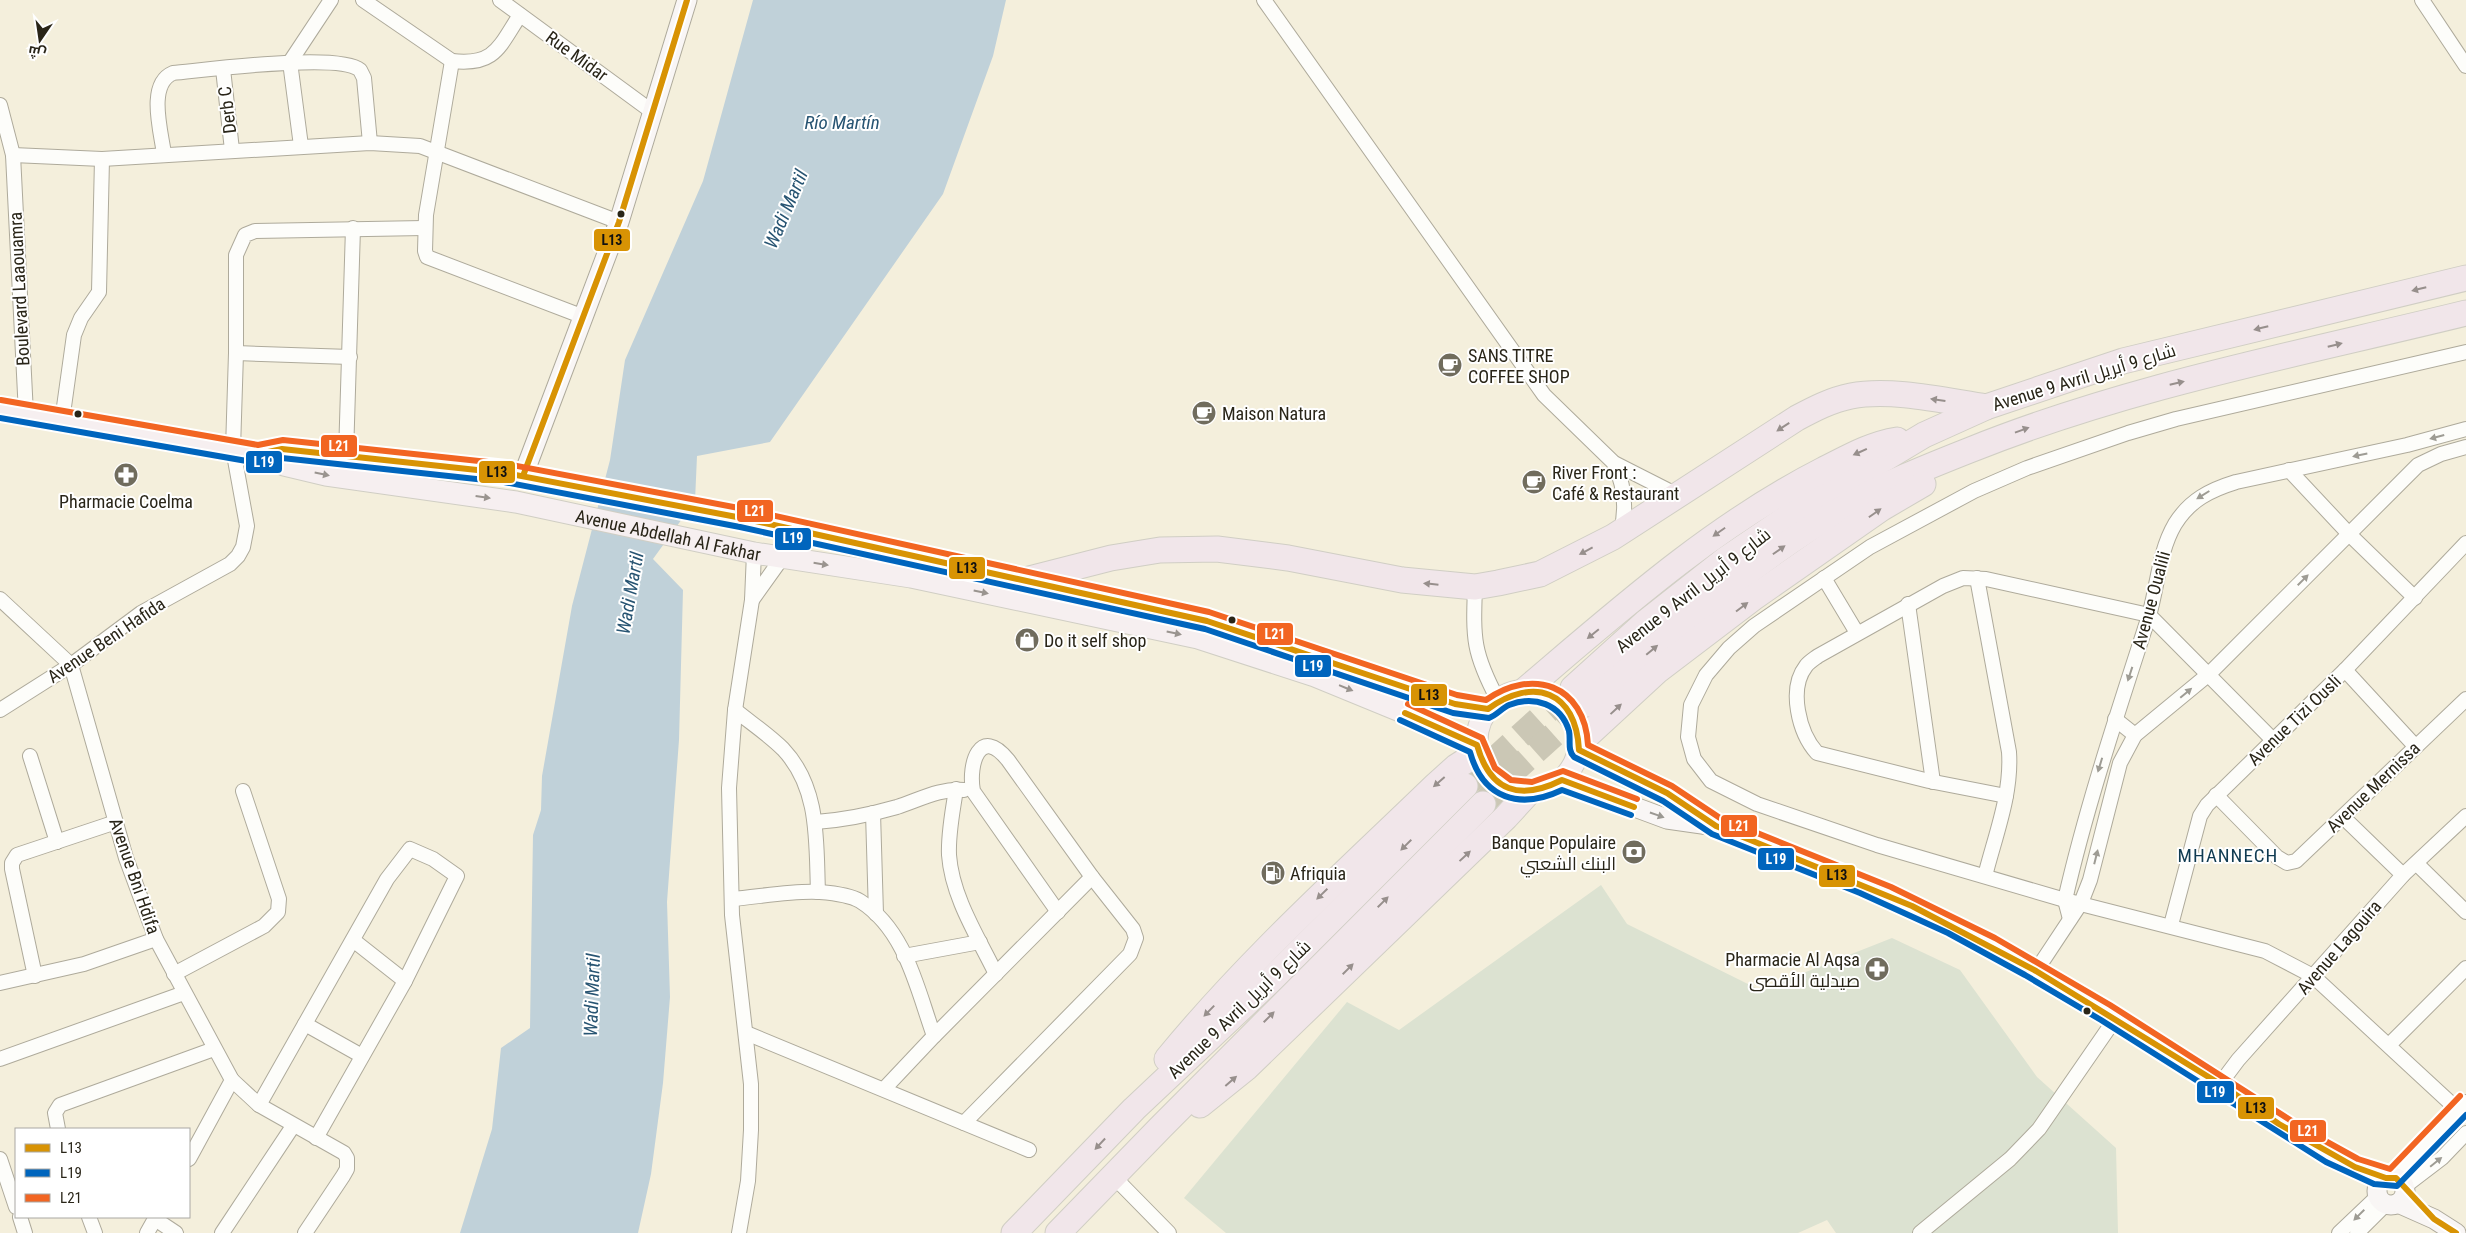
<svg xmlns="http://www.w3.org/2000/svg" width="2466" height="1233" font-family="'Roboto Condensed',Cairo,sans-serif">
	<style>
		.green { fill: #dce2d1 }
		.water { fill: #c0d1d9 }
		.lines { fill: none; stroke-linecap: round; stroke-linejoin: round }
		.highway-tunnel { stroke: #cbc7b5; stroke-width: 25; stroke-dasharray: 25 12; stroke-linecap: butt }
		.street-casing { stroke: #aeaa9b; stroke-width: 16 }
		.secondary-casing { stroke: #aeaa9b; stroke-width: 21 }
		.primary-casing { stroke: #d0cec4; stroke-width: 23 }
		.highway-casing { stroke: #d0cec4; stroke-width: 27 }
		.street { stroke: #fdfdfa; stroke-width: 14 }
		.secondary { stroke: #f9f6f5; stroke-width: 19 }
		.primary { stroke: #f6eff0; stroke-width: 21 }
		.highway { stroke: #f1e6ea; stroke-width: 25 }
		.bus-1-casing { stroke: #fff; stroke-width: 10 }
		.bus-2-casing { stroke: #fff; stroke-width: 10 }
		.bus-3-casing { stroke: #fff; stroke-width: 10 }
		.bus-1 { stroke: #d89304; stroke-width: 6 }
		.bus-2 { stroke: #0065bd; stroke-width: 6 }
		.bus-3 { stroke: #f26522; stroke-width: 6 }
		.oneway { fill: #978f8c }
		.oneway2 { fill: #9e9c94 }
		.oneway3 { fill: #9a948f }
		.oneway4 { fill: #9b9892 }
		.bus-dot { fill: #292518; stroke: #fff; stroke-width: 2 }
		.labels { text-anchor: middle; dominant-baseline: central; stroke-width: 4; stroke-linejoin: round; paint-order: stroke }
		.street-label { font-size: 18px; fill: #292518; stroke: #fff }
		.poi-label { font-size: 18px; fill: #292518; stroke: #fff; text-anchor: start }
		.water-label { font-size: 19px; font-style: italic; fill: #275472; stroke: #fff }
		.neighbourhood-label { font-size: 19px; letter-spacing: 1px; fill: #103b51; stroke: #fff }
		.line-badge { stroke: #fff; stroke-width: 2 }
		.badge-label { font-size: 14px; text-anchor: middle; font-weight: bold; fill: #fff }
		.pale-badge-label { font-size: 14px; text-anchor: middle; font-weight: bold; fill: #111 }
	</style>
	<rect width="100%" height="100%" fill="#f4efdc"/>
	<polygon class="green" points="1601,885 1627,924 1760,990 1892,938 1960,970 2037,1077 2116,1148 2118,1233 1836,1233 1827,1220 1798,1233 1226,1233 1184,1198 1347,1002 1399,1030"/>
	<polygon class="water" points="753,0 1006,0 993,56 943,194 770,442 697,456 695,501 653,559 683,590 679,740 667,902 670,997 663,1083 651,1174 638,1233 460,1233 492,1129 501,1048 530,1028 533,835 541,810 542,776 572,606 610,460 625,360 703,181"/>
	<g class="lines">
		<g class="highway-tunnel">
			<polyline points="1465,786 1573,688"/>
			<polyline points="1483,804 1516,769 1588,704"/>
		</g>
		<defs>
			<g id="street">
				<path d="M 363,0 L 452,61 C 495,66 499,47 520,15"/>
				<polyline points="500,0 654,113"/>
				<polyline points="1264,0 1544,395 1614,463 1677,495"/>
				<polyline points="2422,0 2466,66"/>
				<polyline points="452,61 426,215 425,251 427,257 584,317"/>
				<polyline points="223,69 232,150"/>
				<polyline points="0,105 13,155 26,414"/>
				<polyline points="301,146 290,62 331,0"/>
				<path d="M 164,154 C 161,131 147,84 173,73 C 206,70 339,52 360,70 L 364,78 L 370,143"/>
				<polyline points="13,155 102,159 370,143 420,146 619,222"/>
				<polyline points="236,353 350,357"/>
				<polyline points="62,421 74,335 81,318 99,292 102,159"/>
				<polyline points="346,455 353,228"/>
				<path d="M 1614,463 C 1625,486 1627,507 1621,531"/>
				<polyline points="2289,470 2349,534 2415,598"/>
				<polyline points="1824,578 1857,633"/>
				<path d="M 1977,578 L 2009,752 C 2012,794 1995,836 1985,876"/>
				<path d="M 1475,587 C 1473,639 1473,653 1498,700"/>
				<polyline points="0,599 71,665 126,858 156,939 232,1080 189,1159"/>
				<polyline points="752,600 782,558"/>
				<polyline points="1908,604 1933,782"/>
				<polyline points="2345,670 2415,746"/>
				<polyline points="0,710 71,665 141,613 230,564 238,556 243,547 247,526 233,449 236,353 236,255 245,235 255,231 424,228"/>
				<path d="M 735,710 C 751,723 769,735 783,749 C 820,788 816,842 818,892"/>
				<polyline points="2115,719 2135,735"/>
				<polyline points="30,756 57,842"/>
				<path d="M 956,789 C 953,810 948,833 949,855 C 952,897 978,937 996,974"/>
				<polyline points="2216,795 2277,857 2287,863 2296,861 2466,699"/>
				<path d="M 2006,796 L 1929,781 L 1817,753 C 1799,733 1788,689 1806,666 C 1809,662 1814,659 1818,656 L 1943,586 L 1963,578 L 1986,579 L 2149,615 L 2274,741"/>
				<polyline points="873,813 876,914"/>
				<polyline points="2343,817 2403,875"/>
				<path d="M 816,822 C 844,820 869,815 897,807 C 919,800 940,788 964,790"/>
				<polyline points="2417,864 2466,912"/>
				<path d="M 732,899 C 758,897 794,890 820,892 C 832,893 850,895 860,901 C 906,930 917,989 934,1036"/>
				<path d="M 2070,919 L 2065,900 C 2087,804 2118,712 2148,619 C 2158,587 2158,553 2175,524 C 2190,500 2210,490 2236,482 L 2407,445 L 2466,429"/>
				<polyline points="2171,925 2200,816 2207,805 2345,670 2466,543"/>
				<polyline points="353,940 405,981"/>
				<polyline points="904,956 980,942"/>
				<polyline points="2036,971 2081,903 2090,880 2120,763 2135,735 2209,674 2418,465 2441,454 2466,447"/>
				<polyline points="174,974 264,926 278,912 279,899 243,791"/>
				<polyline points="35,976 12,869 12,863 17,855 116,822"/>
				<polyline points="0,983 84,964 156,939"/>
				<polyline points="305,1024 362,1056"/>
				<polyline points="746,1033 1029,1150"/>
				<polyline points="2389,1045 2466,968"/>
				<polyline points="0,1059 184,993"/>
				<polyline points="232,1080 259,1105 344,1153 347,1158 347,1169 343,1176 305,1233"/>
				<polyline points="2220,1084 2238,1060 2403,875 2466,816"/>
				<polyline points="884,1089 934,1036 1092,877"/>
				<polyline points="259,1105 387,879 410,849 433,859 457,876 405,981 316,1138"/>
				<polyline points="2458,1110 2313,976 2265,951 2065,900 1877,845 1757,804 1711,781 1694,759 1688,737 1691,705 1706,675 1729,648 1754,626 1870,547 1974,491 2027,468 2128,433 2176,419 2466,352"/>
				<path d="M 964,1123 L 1130,954 L 1136,938 L 1133,929 L 1092,877 L 1008,760 C 980,725 968,764 973,791 L 1058,912"/>
				<polyline points="58,1129 55,1113 60,1105 214,1049"/>
				<polyline points="0,1159 16,1207"/>
				<polyline points="1114,1177 1169,1233"/>
				<polyline points="2393,1178 2466,1102"/>
				<polyline points="2404,1187 2442,1158 2466,1133"/>
				<polyline points="20,1217 25,1233"/>
				<polyline points="89,1217 95,1233"/>
				<polyline points="155,1219 176,1233"/>
				<polyline points="147,1233 156,1217"/>
				<polyline points="222,1233 293,1126"/>
				<polyline points="739,1233 748,1181 751,1130 751,1084 732,915 729,788 735,710 752,600 754,553"/>
				<polyline points="1920,1233 2010,1159 2039,1129 2115,1019"/>
				<polyline points="2339,1233 2378,1196"/>
				<polyline points="2357,1233 2386,1204"/>
			</g>
			<g id="secondary">
				<polyline points="523,476 619,222 687,0"/>
				<path d="M 1579,750 C 1625,775 1676,791 1716,826 L 1912,906 L 1986,944 L 2036,971 L 2141,1035 L 2279,1124 L 2355,1167 L 2386,1178"/>
				<polyline points="1562,780 1667,819 1716,826"/>
				<circle cx="2391" cy="1191" r="14"/>
				<polyline points="2398,1203 2434,1219 2456,1233"/>
			</g>
			<g id="primary">
				<path id="s1" d="M 0,409 L 259,454 L 284,465 L 326,475 L 516,502 L 754,553 L 911,577 L 1198,638 L 1315,676 L 1432,724 L 1458,739 L 1477,745"/>
				<polyline points="260,454 272,450 282,449 505,473 742,518 1207,621 1455,704 1488,709"/>
				<circle cx="1528" cy="741" r="51"/>
			</g>
			<g id="highway">
				<path d="M 1025,580 L 1111,558 L 1160,550 L 1217,549 L 1288,558 L 1402,580 L 1475,587 L 1498,583 L 1540,574 L 1613,537 L 1797,418 C 1814,409 1831,400 1851,396 C 1891,388 1946,401 1986,407"/>
				<polyline points="1573,688 1646,622 1726,559 1794,513 1924,435 1986,407 2123,361 2466,278"/>
				<path d="M 1525,690 C 1619,610 1713,526 1823,470 C 1847,458 1871,444 1897,440"/>
				<path d="M 1588,704 C 1670,635 1751,561 1845,507 C 1884,484 1927,467 1970,450 C 2129,386 2299,354 2466,313"/>
				<polyline points="1580,742 1657,671 1753,598 1882,508 1923,484"/>
				<path d="M 1167,1059 C 1248,960 1344,874 1436,785 L 1456,767 L 1478,753"/>
				<polyline points="1200,1105 1246,1068 1506,817 1528,793"/>
				<polyline points="1014,1233 1134,1109 1272,979 1465,786"/>
				<polyline points="1058,1233 1161,1127 1483,804"/>
			</g>
		</defs>
		<use href="#street" class="street-casing"/>
		<use href="#secondary" class="secondary-casing"/>
		<use href="#primary" class="primary-casing"/>
		<use href="#highway" class="highway-casing"/>
		<use href="#street" class="street"/>
		<use href="#secondary" class="secondary"/>
		<use href="#primary" class="primary"/>
		<use href="#highway" class="highway"/>
		<defs>
			<g id="bus-1">
				<path d="M 259,454 L 282,449 L 505,473 L 742,518 L 1207,621 L 1455,704 L 1488,709 C 1534,676 1576,691 1579,750 L 1667,793 L 1716,826 L 1912,906 L 2036,971 L 2220,1084 L 2279,1124 L 2355,1167 L 2386,1178 L 2396,1178 L 2434,1219 L 2456,1233"/>
				<polyline points="523,476 619,222 687,0"/>
				<path d="M 1405,713 L 1477,745 C 1490,792 1520,801 1562,780 L 1634,807"/>
			</g>
			<g id="bus-2">
				<path d="M 0,418 L 258,463 L 282,458 L 504,482 L 740,527 L 1205,629 L 1453,713 L 1489,718 C 1497,715 1502,708 1509,705 C 1534,695 1561,704 1569,731 C 1571,740 1567,750 1574,757 L 1663,801 L 1712,834 L 1860,893 L 1948,933 L 2025,975 L 2101,1020 L 2326,1162 L 2374,1184 L 2397,1186 L 2466,1115"/>
				<path d="M 1400,720 L 1470,752 C 1483,799 1520,810 1562,790 L 1631,815"/>
			</g>
			<g id="bus-3">
				<path d="M 1,400 L 258,445 L 283,440 L 507,464 L 744,509 L 1209,612 L 1457,695 L 1486,700 C 1532,667 1585,685 1588,745 L 1672,786 L 1720,818 L 1891,887 L 1995,938 L 2110,1005 L 2309,1132 L 2358,1159 L 2390,1169 L 2460,1096"/>
				<polyline points="1408,704 1482,738 1495,768 1511,780 1532,782 1563,771 1637,799"/>
			</g>
		</defs>
		<use href="#bus-1" class="bus-1-casing"/>
		<use href="#bus-2" class="bus-2-casing"/>
		<use href="#bus-3" class="bus-3-casing"/>
		<use href="#bus-1" class="bus-1"/>
		<use href="#bus-2" class="bus-2"/>
		<use href="#bus-3" class="bus-3"/>
	</g>
	<defs><path id="oneway-solid" d="M-6-.8H1V-3.2L6.5 0L1 3.2V.8H-6Z" transform="scale(1.25)"/></defs>
	<g class="oneway">
		<use href="#oneway-solid" transform="translate(2419 289) rotate(166)"/>
		<use href="#oneway-solid" transform="translate(2261 328) rotate(166)"/>
		<use href="#oneway-solid" transform="translate(2335 345) rotate(-14)"/>
		<use href="#oneway-solid" transform="translate(2177 383) rotate(-13)"/>
		<use href="#oneway-solid" transform="translate(1938 400) rotate(-172)"/>
		<use href="#oneway-solid" transform="translate(1783 427) rotate(147)"/>
		<use href="#oneway-solid" transform="translate(2022 430) rotate(-20)"/>
		<use href="#oneway-solid" transform="translate(1860 452) rotate(156)"/>
		<use href="#oneway-solid" transform="translate(1875 513) rotate(-35)"/>
		<use href="#oneway-solid" transform="translate(1719 532) rotate(145)"/>
		<use href="#oneway-solid" transform="translate(1779 550) rotate(-35)"/>
		<use href="#oneway-solid" transform="translate(1586 551) rotate(152)"/>
		<use href="#oneway-solid" transform="translate(1431 584) rotate(-174)"/>
		<use href="#oneway-solid" transform="translate(1742 607) rotate(-37)"/>
		<use href="#oneway-solid" transform="translate(1593 634) rotate(141)"/>
		<use href="#oneway-solid" transform="translate(1652 650) rotate(-40)"/>
		<use href="#oneway-solid" transform="translate(1616 709) rotate(-43)"/>
		<use href="#oneway-solid" transform="translate(1439 782) rotate(139)"/>
		<use href="#oneway-solid" transform="translate(1406 845) rotate(135)"/>
		<use href="#oneway-solid" transform="translate(1465 856) rotate(-43)"/>
		<use href="#oneway-solid" transform="translate(1322 894) rotate(136)"/>
		<use href="#oneway-solid" transform="translate(1383 902) rotate(-45)"/>
		<use href="#oneway-solid" transform="translate(1348 969) rotate(-45)"/>
		<use href="#oneway-solid" transform="translate(1209 1011) rotate(134)"/>
		<use href="#oneway-solid" transform="translate(1269 1017) rotate(-45)"/>
		<use href="#oneway-solid" transform="translate(1231 1081) rotate(-41)"/>
		<use href="#oneway-solid" transform="translate(1100 1144) rotate(133)"/>
	</g>
	<g class="oneway2">
		<use href="#oneway-solid" transform="translate(2437 437) rotate(165)"/>
		<use href="#oneway-solid" transform="translate(2360 455) rotate(168)"/>
		<use href="#oneway-solid" transform="translate(2203 495) rotate(148)"/>
		<use href="#oneway-solid" transform="translate(2303 580) rotate(-45)"/>
		<use href="#oneway-solid" transform="translate(2130 674) rotate(108)"/>
		<use href="#oneway-solid" transform="translate(2186 693) rotate(-40)"/>
		<use href="#oneway-solid" transform="translate(2100 765) rotate(107)"/>
		<use href="#oneway-solid" transform="translate(2096 857) rotate(-76)"/>
		<use href="#oneway-solid" transform="translate(2436 1162) rotate(-39)"/>
		<use href="#oneway-solid" transform="translate(2359 1215) rotate(135)"/>
	</g>
	<g class="oneway3">
		<use href="#oneway-solid" transform="translate(322 474) rotate(12)"/>
		<use href="#oneway-solid" transform="translate(483 497) rotate(8)"/>
		<use href="#oneway-solid" transform="translate(821 564) rotate(9)"/>
		<use href="#oneway-solid" transform="translate(981 592) rotate(12)"/>
		<use href="#oneway-solid" transform="translate(1174 633) rotate(12)"/>
		<use href="#oneway-solid" transform="translate(1346 688) rotate(22)"/>
	</g>
	<use class="oneway4" href="#oneway-solid" transform="translate(1657 815) rotate(19)"/>
	<defs>
		<symbol id="cafe-disc" viewBox="-11 -11 22 22"><circle r="9.5" fill="#706c5d" stroke="#fff"/><path d="M-5.5-4.5H6V0H3Q3 3.5 0 3.5H-2.5Q-5.5 3.5-5.5 0ZM3-3.2v2h1.7v-2ZM-6 4.5H4V6H-6Z" fill="#fff"/></symbol>
		<symbol id="pharmacy-disc" viewBox="-11 -11 22 22"><circle r="9.5" fill="#706c5d" stroke="#fff"/><path d="M-2-6h4v4h4v4h-4v4h-4v-4h-4v-4h4Z" fill="#fff"/></symbol>
		<symbol id="shop-disc" viewBox="-11 -11 22 22"><circle r="9.5" fill="#706c5d" stroke="#fff"/><path d="M-5-2.5h2.3a2.7 3.5 0 0 1 5.4 0H5L5.5 6h-11ZM-1.5-2.5h3a1.5 2.3 0 0 0-3 0Z" fill="#fff"/></symbol>
		<symbol id="bank-disc" viewBox="-11 -11 22 22"><circle r="9.5" fill="#706c5d" stroke="#fff"/><path d="M-6-4H6V4H-6ZM0-2.3a2.3 2.3 0 1 0 0 4.6a2.3 2.3 0 1 0 0-4.6Z" fill="#fff"/></symbol>
		<symbol id="fuel-disc" viewBox="-11 -11 22 22"><circle r="9.5" fill="#706c5d" stroke="#fff"/><path d="M-5.5-6h7V0h2V4h1.3V-2.5L3-4.5l.8-.8L6-3V5H2.5V1h-1V6h-7ZM-4.2-4.7v3.2H.2V-4.7Z" fill="#fff"/></symbol>
	</defs>
	<g fill-rule="evenodd">
		<use href="#cafe-disc" x="1436" y="351" width="28" height="28"/>
		<use href="#cafe-disc" x="1190" y="399" width="28" height="28"/>
		<use href="#pharmacy-disc" x="112" y="461" width="28" height="28"/>
		<use href="#cafe-disc" x="1520" y="468" width="28" height="28"/>
		<use href="#shop-disc" x="1013" y="626" width="28" height="28"/>
		<use href="#bank-disc" x="1620" y="838" width="28" height="28"/>
		<use href="#fuel-disc" x="1259" y="859" width="28" height="28"/>
		<use href="#pharmacy-disc" x="1863" y="955" width="28" height="28"/>
	</g>
	<g class="bus-dot">
		<circle cx="621" cy="214" r="4.5"/>
		<circle cx="78" cy="414" r="4.5"/>
		<circle cx="1232" cy="620" r="4.5"/>
		<circle cx="2087" cy="1011" r="4.5"/>
	</g>
	<g class="labels">
		<g class="street-label">
			<text transform="translate(577 56) rotate(36)">Rue Midar</text>
			<text transform="translate(227 110) rotate(-97)">Derb C</text>
			<text transform="translate(19 289) rotate(-93)">Boulevard Laaouamra</text>
			<text transform="translate(2084 377) rotate(-17)">Avenue 9 Avril شارع 9 أبريل</text>
			<text stroke="none"><textPath href="#s1" startOffset="681">Avenue Abdellah Al Fakhar</textPath></text>
			<text transform="translate(1693 590) rotate(-38)">Avenue 9 Avril شارع 9 أبريل</text>
			<text transform="translate(2151 600) rotate(-75)">Avenue Oualili</text>
			<text transform="translate(106 640) rotate(-34)">Avenue Beni Hafida</text>
			<text transform="translate(2294 720) rotate(-44)">Avenue Tizi Ousli</text>
			<text transform="translate(2373 787) rotate(-44)">Avenue Mernissa</text>
			<text transform="translate(135 876) rotate(71)">Avenue Bni Hdifa</text>
			<text transform="translate(2339 947) rotate(-49)">Avenue Lagouira</text>
			<text transform="translate(1239 1009) rotate(-44)">Avenue 9 Avril شارع 9 أبريل</text>
		</g>
		<g class="poi-label">
			<text x="1468" y="355">SANS TITRE<tspan x="1468" dy="21">COFFEE SHOP</tspan></text>
			<text x="1222" y="413">Maison Natura</text>
			<text x="1552" y="472">River Front :<tspan x="1552" dy="21">Café &amp; Restaurant</tspan></text>
			<text x="126" y="501" text-anchor="middle">Pharmacie Coelma</text>
			<text x="1044" y="640">Do it self shop</text>
			<text x="1616" y="842" text-anchor="end">Banque Populaire<tspan x="1616" dy="21">البنك الشعبي</tspan></text>
			<text x="1290" y="873">Afriquia</text>
			<text x="1860" y="959" text-anchor="end">Pharmacie Al Aqsa<tspan x="1860" dy="21">صيدلية الأقصى</tspan></text>
		</g>
		<g class="water-label">
			<text x="842" y="122">Río Martín</text>
			<text transform="translate(786 209) rotate(-67)">Wadi Martil</text>
			<text transform="translate(630 593) rotate(-80)">Wadi Martil</text>
			<text transform="translate(592 995) rotate(-88)">Wadi Martil</text>
		</g>
		<g class="neighbourhood-label">
			<text x="2228" y="855">MHANNECH</text>
		</g>
	</g>
	<g class="line-badge">
		<rect x="593" y="228" width="38" height="24" rx="5" fill="#d89304"/>
		<rect x="320" y="434" width="38" height="24" rx="5" fill="#f26522"/>
		<rect x="245" y="450" width="38" height="24" rx="5" fill="#0065bd"/>
		<rect x="478" y="460" width="38" height="24" rx="5" fill="#d89304"/>
		<rect x="736" y="499" width="38" height="24" rx="5" fill="#f26522"/>
		<rect x="774" y="527" width="38" height="24" rx="5" fill="#0065bd"/>
		<rect x="948" y="556" width="38" height="24" rx="5" fill="#d89304"/>
		<rect x="1256" y="622" width="38" height="24" rx="5" fill="#f26522"/>
		<rect x="1294" y="654" width="38" height="24" rx="5" fill="#0065bd"/>
		<rect x="1410" y="683" width="38" height="24" rx="5" fill="#d89304"/>
		<rect x="1720" y="814" width="38" height="24" rx="5" fill="#f26522"/>
		<rect x="1757" y="847" width="38" height="24" rx="5" fill="#0065bd"/>
		<rect x="1818" y="864" width="38" height="24" rx="5" fill="#d89304"/>
		<rect x="2196" y="1080" width="39" height="24" rx="5" fill="#0065bd"/>
		<rect x="2237" y="1096" width="38" height="24" rx="5" fill="#d89304"/>
		<rect x="2289" y="1119" width="38" height="24" rx="5" fill="#f26522"/>
	</g>
	<g class="badge-label">
		<text x="339" y="451">L21</text>
		<text x="264" y="467">L19</text>
		<text x="755" y="516">L21</text>
		<text x="793" y="543">L19</text>
		<text x="1275" y="639">L21</text>
		<text x="1313" y="671">L19</text>
		<text x="1739" y="831">L21</text>
		<text x="1776" y="864">L19</text>
		<text x="2215" y="1097">L19</text>
		<text x="2308" y="1136">L21</text>
	</g>
	<g class="pale-badge-label">
		<text x="612" y="245">L13</text>
		<text x="497" y="477">L13</text>
		<text x="967" y="573">L13</text>
		<text x="1429" y="700">L13</text>
		<text x="1837" y="880">L13</text>
		<text x="2256" y="1113">L13</text>
	</g>
	<rect x="15" y="1128" width="175" height="90" fill="#ffffff" stroke="#a9a8a3"/>
	<rect x="25" y="1144" width="25" height="8" fill="#d89304" stroke="#a9a8a3"/>
	<text x="60" y="1153" font-size="15" fill="#292518">L13</text>
	<rect x="25" y="1169" width="25" height="8" fill="#0065bd" stroke="#a9a8a3"/>
	<text x="60" y="1178" font-size="15" fill="#292518">L19</text>
	<rect x="25" y="1194" width="25" height="8" fill="#f26522" stroke="#a9a8a3"/>
	<text x="60" y="1203" font-size="15" fill="#292518">L21</text>
	<g transform="translate(40 40) rotate(193)" stroke="#ffffff" stroke-width="4" paint-order="stroke">
	<path d="M0-4L9 19L0 12L-9 19Z" fill="#292518"/>
	<text y="-8" font-size="14" font-weight="bold" text-anchor="middle" fill="#292518">ش</text>
	</g>
</svg>
